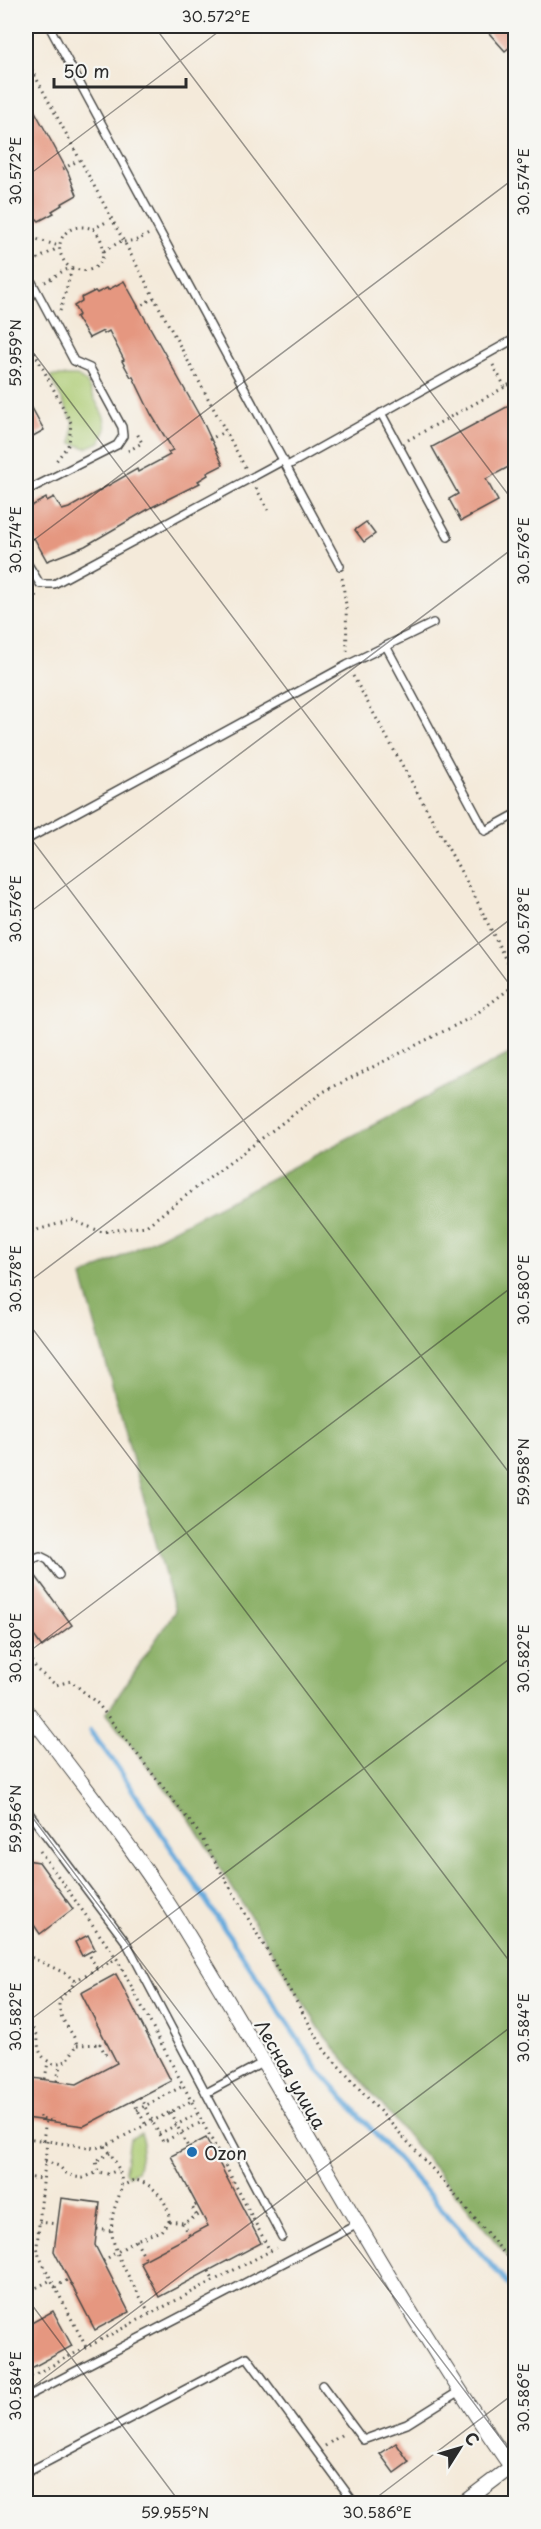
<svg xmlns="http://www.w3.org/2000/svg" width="541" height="2529" font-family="'Playpen Sans',sans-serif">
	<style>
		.green { fill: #abca71; stroke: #6b7a4e; stroke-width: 1.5 }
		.forest { fill: #88ae63; stroke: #5a6c47; stroke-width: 1.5 }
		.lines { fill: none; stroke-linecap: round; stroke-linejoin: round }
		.stream { stroke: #68aadc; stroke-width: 5 }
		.building { fill: #e59780 }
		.service-casing { stroke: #494845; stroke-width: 10 }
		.minor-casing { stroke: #494845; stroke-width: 16 }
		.path { stroke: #494845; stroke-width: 3; stroke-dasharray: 1.5 4.5; stroke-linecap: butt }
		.service { stroke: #fff; stroke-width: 7 }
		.minor { stroke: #fff; stroke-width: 14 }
		.ticks { fill: none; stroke: #2b2b2b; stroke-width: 1.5; stroke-opacity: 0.45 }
		.poi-dot { fill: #1f6fb2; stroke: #f6f6f2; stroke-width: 2 }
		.labels { text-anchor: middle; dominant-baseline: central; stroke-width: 4.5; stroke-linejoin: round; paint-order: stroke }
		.street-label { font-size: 18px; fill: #2b2b2b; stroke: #f6f6f2 }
		.poi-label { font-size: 18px; fill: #2b2b2b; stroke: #f6f6f2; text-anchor: start }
		.neatline { fill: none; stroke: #2b2b2b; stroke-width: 2 }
		.ticks-label { font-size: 15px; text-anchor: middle; fill: #2b2b2b }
	</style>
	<rect width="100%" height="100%" fill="#f6f6f2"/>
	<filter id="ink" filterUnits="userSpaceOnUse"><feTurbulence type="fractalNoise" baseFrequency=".0167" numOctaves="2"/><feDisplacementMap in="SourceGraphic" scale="12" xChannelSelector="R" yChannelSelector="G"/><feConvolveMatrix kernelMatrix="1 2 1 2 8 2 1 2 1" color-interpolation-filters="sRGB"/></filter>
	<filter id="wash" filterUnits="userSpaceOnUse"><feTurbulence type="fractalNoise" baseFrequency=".008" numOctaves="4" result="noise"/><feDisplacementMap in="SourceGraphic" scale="24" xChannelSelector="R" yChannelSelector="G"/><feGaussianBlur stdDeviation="1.35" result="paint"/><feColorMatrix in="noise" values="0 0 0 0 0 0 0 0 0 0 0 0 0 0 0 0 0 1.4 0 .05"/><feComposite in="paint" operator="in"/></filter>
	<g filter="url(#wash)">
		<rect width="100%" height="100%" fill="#f4eada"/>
		<g class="green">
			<polygon points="50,376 77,376 86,382 104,417 106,429 100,442 86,448 72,443 73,422"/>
			<path d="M 141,2133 L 144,2143 C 140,2152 140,2161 137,2171 L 129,2175 L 125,2171 L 130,2139 Z"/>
		</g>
		<polygon class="forest" points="515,1051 515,2265 323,2034 189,1818 106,1714 175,1611 82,1277"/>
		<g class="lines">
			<polyline class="stream" points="90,1731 114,1762 317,2068 516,2293"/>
		</g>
		<g id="blocks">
			<g class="building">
				<polygon points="495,26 516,26 516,42 505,51 488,32"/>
				<polygon points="26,95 68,172 77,195 61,204 62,205 52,211 54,213 39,221 37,219 26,225"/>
				<polygon points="124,281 203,422 223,465 207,473 208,475 198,481 200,483 152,507 85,546 47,561 34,538 31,539 26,529 26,509 46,498 47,501 54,497 62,510 69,508 137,469 138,472 170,455 168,452 173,450 151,414 133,377 131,377 122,361 124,360 109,331 104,334 103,331 89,338 76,317 79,315 74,306 82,301 81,298 95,291 97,293 107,288 108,290"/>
				<polygon points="26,397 44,430 26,440"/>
				<polygon points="516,402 516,463 486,479 498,501 461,521 449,499 458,494 432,447"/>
				<polygon points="366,522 375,534 364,542 355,530"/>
				<polygon points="29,1567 72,1625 42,1647 26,1625 26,1568"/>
				<polygon points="26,1860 39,1862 73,1909 40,1934 26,1913"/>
				<polygon points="88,1935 95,1949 82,1956 75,1942"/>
				<polygon points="116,1974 171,2081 84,2126 26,2118 26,2077 77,2084 117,2063 81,1993"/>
				<polygon points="206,2138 261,2243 159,2297 140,2262 208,2226 171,2156"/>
				<polygon points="61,2198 100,2203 95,2245 129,2312 95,2330 54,2251"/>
				<polygon points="53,2311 72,2346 26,2371 26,2326"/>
				<polygon points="396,2443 409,2462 394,2473 380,2454"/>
			</g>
		</g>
	</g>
	<g filter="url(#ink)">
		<use href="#blocks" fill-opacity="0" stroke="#494845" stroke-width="1.5"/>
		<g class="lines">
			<defs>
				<g id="service">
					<polyline points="49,26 340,566"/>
					<polyline points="26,271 74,361 90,368 122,427 123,436 117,445 26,491"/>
					<polyline points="381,413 448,537"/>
					<polyline points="287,466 516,338"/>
					<polyline points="26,561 40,584 54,584 284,460"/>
					<polyline points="386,646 485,831 516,814"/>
					<polyline points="26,840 347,665 433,623"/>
					<polyline points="26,1562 40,1556 48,1560 59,1575"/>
					<polyline points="26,1809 126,1942 282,2237"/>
					<polyline points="206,2093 264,2062"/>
					<polyline points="322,2385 363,2440 407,2424 461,2390"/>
					<polyline points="26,2397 358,2224"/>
					<polyline points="26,2473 247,2357 355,2504"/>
				</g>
				<g id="minor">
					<path d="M 26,1710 C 82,1783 140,1856 188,1935 C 298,2114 395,2301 516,2474"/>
					<polyline points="462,2504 511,2467"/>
				</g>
			</defs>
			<use href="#service" class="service-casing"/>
			<use href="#minor" class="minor-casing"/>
			<g class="path">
				<polyline points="26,59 246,469"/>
				<polyline points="63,169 79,160"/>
				<polyline points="93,229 108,221"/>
				<polyline points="26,236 59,246"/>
				<polyline points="124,242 137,240 149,234"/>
				<polyline points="104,251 123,240"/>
				<polyline points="32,262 58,248"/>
				<path d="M 45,282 C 52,279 63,269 70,269 C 77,268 81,272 89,270 C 109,264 106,241 93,229 C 64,219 48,248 70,268"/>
				<polyline points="137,307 154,298"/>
				<polyline points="60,311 72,269"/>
				<polyline points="26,336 71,423 69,444 56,461"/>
				<polyline points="493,365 505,387"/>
				<polyline points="209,440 225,431"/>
				<polyline points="408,440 516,381"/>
				<polyline points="128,451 142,443 136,431"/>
				<polyline points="256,488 268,510"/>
				<polyline points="342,578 346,605 347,652"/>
				<polyline points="26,631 30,623 36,593"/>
				<polyline points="353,676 475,897 516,981"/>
				<polyline points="26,1233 72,1220 102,1232 146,1226 323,1092 472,1017 516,984"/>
				<polyline points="26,1659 31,1660 37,1670 56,1685 71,1681 98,1704 198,1832 325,2051 437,2174 516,2267"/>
				<polyline points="40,1851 117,1959 270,2251"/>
				<polyline points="26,1955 67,1974 74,1981"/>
				<polyline points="90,1956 97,1969"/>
				<path d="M 26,2019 L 38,2036 C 37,2050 41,2059 54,2064 L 67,2061 L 77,2045 C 74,2032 58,2019 59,2005 C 60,1994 72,1991 74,1981 L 116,1959"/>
				<polyline points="106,2041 100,2044 105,2054 111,2051"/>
				<polyline points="77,2045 100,2044"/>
				<polyline points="45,2079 48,2062"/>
				<polyline points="57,2081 60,2065"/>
				<polyline points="140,2097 163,2142 202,2122"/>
				<polyline points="133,2101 146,2125"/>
				<polyline points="137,2110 183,2086"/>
				<polyline points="170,2112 188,2147"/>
				<polyline points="40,2116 40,2119 52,2121 52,2118"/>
				<polyline points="159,2134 197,2114"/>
				<polyline points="26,2138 95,2148 105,2146 197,2098"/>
				<polyline points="43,2141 46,2120"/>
				<polyline points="47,2141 37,2246 39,2256 86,2347"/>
				<path d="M 105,2146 C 140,2193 108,2193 112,2234 C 115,2258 138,2292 150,2314"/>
				<polyline points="110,2153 96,2161 98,2172 108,2174 118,2170"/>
				<polyline points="45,2161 59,2166 66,2173 75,2177 83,2178 98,2172"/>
				<polyline points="26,2177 43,2179"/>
				<polyline points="196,2205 192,2207 197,2216"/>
				<polyline points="169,2221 183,2223 201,2214"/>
				<polyline points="39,2222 57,2224"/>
				<polyline points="183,2223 190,2236"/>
				<polyline points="97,2229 112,2231"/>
				<polyline points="136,2240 146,2259"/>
				<path d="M 103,2261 L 136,2240 L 161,2231 L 169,2221 C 170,2203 153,2182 134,2180 L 122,2186"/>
				<polyline points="209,2271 213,2280"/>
				<polyline points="55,2287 69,2279"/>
				<polyline points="26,2293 51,2280"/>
				<polyline points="26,2379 276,2248"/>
				<polyline points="325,2446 344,2433"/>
			</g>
			<use href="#service" class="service"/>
			<use href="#minor" class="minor"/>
		</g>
	</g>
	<path class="ticks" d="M 154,26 L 516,505M 26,177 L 226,26M 26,343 L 516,993M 26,546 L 516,177M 26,832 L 516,1482M 26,915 L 516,546M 26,1284 L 516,915M 26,1320 L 516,1970M 26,1654 L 516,1284M 26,1809 L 516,2459M 26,2023 L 516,1654M 26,2297 L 181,2504M 26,2392 L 516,2023M 368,2504 L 516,2392"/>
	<circle class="poi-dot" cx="192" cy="2152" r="6"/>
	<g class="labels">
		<g class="street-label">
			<text transform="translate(291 2074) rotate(60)">Лесная улица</text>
		</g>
		<g class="poi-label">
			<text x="204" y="2152">Ozon</text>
		</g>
	</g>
	<rect width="541" height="2529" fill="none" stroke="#f6f6f2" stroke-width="66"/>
	<g transform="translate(460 2448) rotate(53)" stroke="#f6f6f2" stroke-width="4.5" paint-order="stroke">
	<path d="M0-4.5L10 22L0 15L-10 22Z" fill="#2b2b2b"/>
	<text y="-9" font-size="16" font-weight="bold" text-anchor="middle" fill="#2b2b2b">С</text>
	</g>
	<path d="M54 78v9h132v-9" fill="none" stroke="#2b2b2b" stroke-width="3"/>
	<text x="63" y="78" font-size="18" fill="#2b2b2b" stroke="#f6f6f2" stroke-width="4.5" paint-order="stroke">50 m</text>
	<rect x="33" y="33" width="475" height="2463" class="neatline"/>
	<g class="ticks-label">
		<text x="216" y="22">30.572°E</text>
		<text transform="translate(16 171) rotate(-90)" y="5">30.572°E</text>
		<text transform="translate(524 182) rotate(-90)" y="5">30.574°E</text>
		<text transform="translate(16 353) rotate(-90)" y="5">59.959°N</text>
		<text transform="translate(16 540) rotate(-90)" y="5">30.574°E</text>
		<text transform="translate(524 551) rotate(-90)" y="5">30.576°E</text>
		<text transform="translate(16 909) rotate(-90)" y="5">30.576°E</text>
		<text transform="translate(524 921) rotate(-90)" y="5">30.578°E</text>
		<text transform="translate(16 1279) rotate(-90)" y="5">30.578°E</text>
		<text transform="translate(524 1290) rotate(-90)" y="5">30.580°E</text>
		<text transform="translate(524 1472) rotate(-90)" y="5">59.958°N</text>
		<text transform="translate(16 1648) rotate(-90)" y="5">30.580°E</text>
		<text transform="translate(524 1659) rotate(-90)" y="5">30.582°E</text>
		<text transform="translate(16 1819) rotate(-90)" y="5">59.956°N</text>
		<text transform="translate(16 2017) rotate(-90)" y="5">30.582°E</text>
		<text transform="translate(524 2028) rotate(-90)" y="5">30.584°E</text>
		<text transform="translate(16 2386) rotate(-90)" y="5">30.584°E</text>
		<text transform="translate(524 2398) rotate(-90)" y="5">30.586°E</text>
		<text x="175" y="2518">59.955°N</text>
		<text x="377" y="2518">30.586°E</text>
	</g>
</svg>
